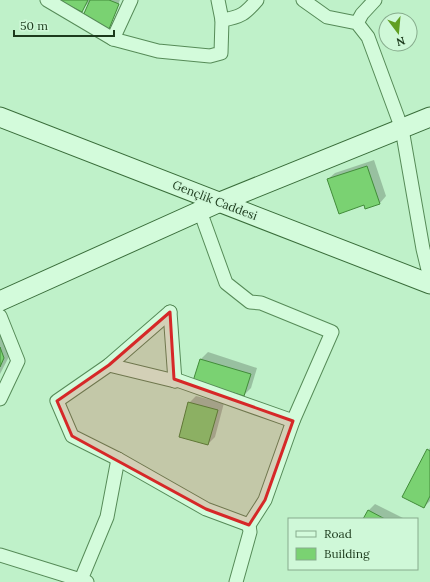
<svg xmlns="http://www.w3.org/2000/svg" width="430" height="582" font-family="Lora,serif">
	<style>
		.shadow { fill: #0003 }
		.building { fill: #7ad272; stroke: #428c3a }
		.lines { fill: none; stroke-linecap: round; stroke-linejoin: round }
		.street-casing { stroke: #568b58; stroke-width: 15 }
		.secondary-casing { stroke: #396d3a; stroke-width: 21 }
		.street { stroke: #d3fbdb; stroke-width: 13 }
		.secondary { stroke: #d3fbdb; stroke-width: 19 }
		.marked { fill: #d62828; fill-opacity: 0.2; stroke: #d62828; stroke-width: 3; stroke-linejoin: round }
		.labels { text-anchor: middle; dominant-baseline: central; stroke-width: 3.5; stroke-linejoin: round; paint-order: stroke }
		.street-label { font-size: 12px; fill: #1c3a1c; stroke: #cff8d8 }
	</style>
	<rect width="100%" height="100%" fill="#bff1c9"/>
	<g class="shadow">
		<polygon points="60,0 120,0 110,24 112,24 123,0 113,23 109,28 90,2 89,2 82,10"/>
		<polygon points="374,160 386,196 380,203 364,204 328,179 335,173"/>
		<polygon points="0,321 13,349 0,374"/>
		<polygon points="208,352 257,368 251,388 244,395 194,380 201,359"/>
		<polygon points="196,396 224,403 215,437 208,444 189,403"/>
		<polygon points="430,448 430,501 424,507 428,450"/>
		<polygon points="375,504 405,519 364,519 368,511"/>
	</g>
	<g class="building">
		<polygon points="58,0 88,0 82,12"/>
		<polygon points="90,0 109,0 119,4 109,29 82,18"/>
		<polygon points="367,166 380,204 365,209 364,205 339,214 327,179"/>
		<polygon points="0,347 4,358 0,367"/>
		<polygon points="200,359 251,374 244,396 193,381"/>
		<polygon points="188,402 218,410 208,445 179,437"/>
		<polygon points="427,449 430,451 430,496 424,508 402,497"/>
		<polygon points="368,510 385,519 363,519"/>
	</g>
	<g class="lines">
		<defs>
			<g id="street">
				<polyline points="47,0 113,39 158,51 210,56 221,53 222,20 218,0"/>
				<polyline points="303,0 327,17 357,23 368,37 402,129 423,249 430,278"/>
				<path d="M 222,20 C 241,17 245,14 257,0"/>
				<polyline points="357,23 362,14 375,0"/>
				<polyline points="113,39 131,0"/>
				<polyline points="200,211 226,283 250,302 261,303 332,332 293,421 265,500 249,525 250,532 236,582"/>
				<polyline points="170,312 109,365 57,401 72,436 118,459 206,509 249,525"/>
				<polyline points="170,312 175,381"/>
				<polyline points="0,316 18,361 0,399"/>
				<polyline points="109,365 175,381 177,380 293,421"/>
				<polyline points="0,555 87,582"/>
				<polyline points="80,582 107,517 118,459"/>
			</g>
			<g id="secondary">
				<polyline points="0,117 430,284"/>
				<polyline points="0,301 220,202 430,117"/>
			</g>
		</defs>
		<use href="#street" class="street-casing"/>
		<use href="#secondary" class="secondary-casing"/>
		<use href="#street" class="street"/>
		<use href="#secondary" class="secondary"/>
	</g>
	<path class="marked" d="M 170,312 L 174,379 L 293,421 L 265,500 L 249,525 L 206,509 L 72,436 L 57,401 L 109,365 Z"/>
	<g class="labels">
		<g class="street-label">
			<text transform="translate(215 200) rotate(21)">Gençlik Caddesi</text>
		</g>
	</g>
	<rect x="288" y="518" width="130" height="52" fill="#cff8d8" stroke="#87ac8d"/>
	<rect x="296" y="531" width="20" height="6" fill="#d3fbdb" stroke="#87ac8d"/>
	<text x="324" y="538" font-size="12" fill="#1c3a1c">Road</text>
	<rect x="296" y="548" width="20" height="12" fill="#7ad272" stroke="#87ac8d"/>
	<text x="324" y="558" font-size="12" fill="#1c3a1c">Building</text>
	<g transform="translate(398 32) rotate(164)"><circle r="19" fill="#cff8d8" stroke="#87ac8d"/>
	<path d="M0-3L7 15L0 10L-7 15Z" fill="#619f22"/>
	<text y="-6" font-size="11" font-weight="bold" text-anchor="middle" fill="#1c3a1c">N</text>
	</g>
	<path d="M14 30v6h100v-6" fill="none" stroke="#1c3a1c" stroke-width="2"/>
	<text x="20" y="30" font-size="12" fill="#1c3a1c" stroke="#cff8d8" stroke-width="3" paint-order="stroke">50 m</text>
</svg>
